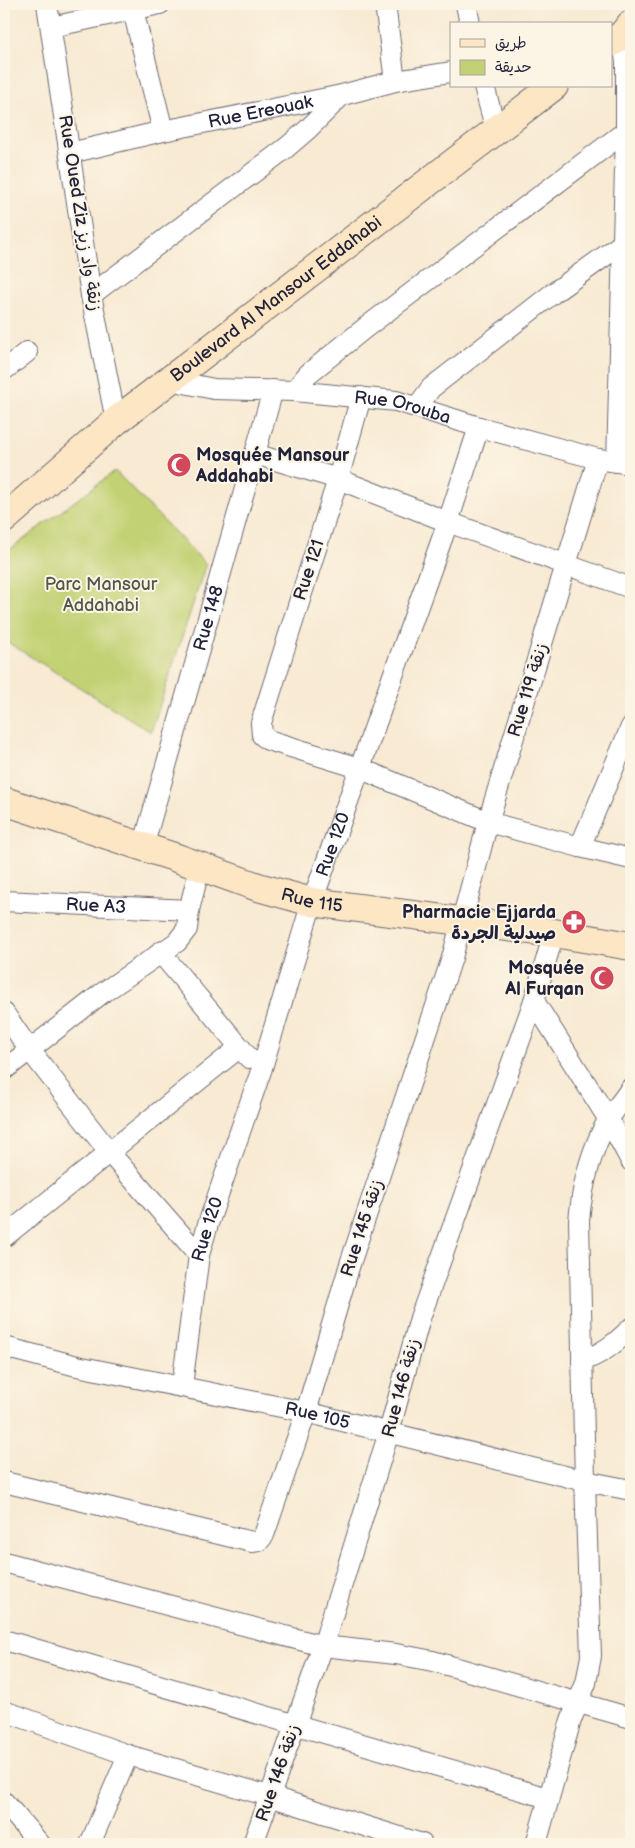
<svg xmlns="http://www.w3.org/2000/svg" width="635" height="1848" font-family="'Balsamiq Sans','Playpen Sans Arabic',sans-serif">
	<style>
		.green { fill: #c2d173; stroke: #727a57 }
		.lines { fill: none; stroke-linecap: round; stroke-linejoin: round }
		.street-casing { stroke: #6d6870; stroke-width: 22 }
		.secondary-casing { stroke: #6d6870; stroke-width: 30 }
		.street { stroke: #fff; stroke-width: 20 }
		.secondary { stroke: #fce6c4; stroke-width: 28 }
		.labels { text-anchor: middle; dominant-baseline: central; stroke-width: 4; stroke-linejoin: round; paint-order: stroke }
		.street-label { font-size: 18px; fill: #22223b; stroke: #fcf5e5 }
		.poi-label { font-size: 18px; font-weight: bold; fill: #22223b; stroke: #fcf5e5; text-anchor: end }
		.park-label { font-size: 18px; fill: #52574c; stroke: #fcf5e5 }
	</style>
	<rect width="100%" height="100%" fill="#fcf5e5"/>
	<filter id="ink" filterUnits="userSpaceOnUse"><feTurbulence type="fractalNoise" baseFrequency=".02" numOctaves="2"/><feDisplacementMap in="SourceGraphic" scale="10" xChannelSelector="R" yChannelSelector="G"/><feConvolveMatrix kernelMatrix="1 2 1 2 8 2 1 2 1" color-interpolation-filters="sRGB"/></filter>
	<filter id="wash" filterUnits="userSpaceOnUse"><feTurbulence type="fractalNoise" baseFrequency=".0096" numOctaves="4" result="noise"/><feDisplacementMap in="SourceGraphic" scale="20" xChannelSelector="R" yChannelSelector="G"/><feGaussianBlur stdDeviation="1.12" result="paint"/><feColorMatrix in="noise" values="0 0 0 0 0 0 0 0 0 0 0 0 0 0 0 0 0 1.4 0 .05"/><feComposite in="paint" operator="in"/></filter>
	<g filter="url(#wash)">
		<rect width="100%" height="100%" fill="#f8ead3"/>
		<polygon class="green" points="115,471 206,564 151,732 4,640 4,554"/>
	</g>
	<g filter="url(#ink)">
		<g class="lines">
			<defs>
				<g id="street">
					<polyline points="47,4 91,295 116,421"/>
					<polyline points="385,4 395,81"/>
					<polyline points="466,4 470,24"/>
					<polyline points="133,10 163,131"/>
					<polyline points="51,27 160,4"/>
					<polyline points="484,86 496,130"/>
					<path id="s1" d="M 70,153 L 163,131 L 342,95 L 395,81 L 451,72"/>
					<polyline points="91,295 286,148 307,130 342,95"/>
					<polyline points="4,370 27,352"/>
					<path id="s2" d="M 169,380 L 214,389 L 294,391 L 396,401 L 479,427 L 598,459 L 631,464"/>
					<polyline points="294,391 308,374 365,328 626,131"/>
					<polyline points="361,397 338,479 261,723 262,735 268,740 359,768 488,822 580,847 631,859"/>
					<polyline points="417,407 431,388 552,294 623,243"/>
					<polyline points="255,454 338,479 448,522 631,588"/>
					<polyline points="617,462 626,131 626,62 622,35"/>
					<path id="s3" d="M 143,847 L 273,390"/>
					<polyline points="580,847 631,727"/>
					<path id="s4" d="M 4,901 L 189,910"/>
					<polyline points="160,952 249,1058"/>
					<polyline points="534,1001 609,1120 631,1161"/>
					<polyline points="4,1013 29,1049 109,1152 199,1255"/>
					<polyline points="4,1070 101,994 177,942 187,929 189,910 200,867"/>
					<polyline points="4,1237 240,1047"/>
					<path id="s5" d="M 4,1347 L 77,1366 L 306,1412 L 585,1481 L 631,1490"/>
					<path d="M 582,1361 C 602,1354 616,1343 631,1328"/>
					<path id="s6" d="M 182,1386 L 199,1255 L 208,1224 L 261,1071 L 312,902 L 448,522 L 479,427"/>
					<polyline points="4,1482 252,1542 259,1541 264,1535 306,1412 350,1264 452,958 488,822 598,459"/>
					<polyline points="4,1562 323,1646 396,1654 433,1661 631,1718"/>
					<polyline points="4,1640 548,1798"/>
					<polyline points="4,1711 128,1755 269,1796 422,1844"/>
					<polyline points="4,1802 40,1844"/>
					<polyline points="90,1844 128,1755"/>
					<polyline points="253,1844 323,1646 389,1432 420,1318 534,1001 554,933"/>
					<path d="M 536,1844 L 571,1720 L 586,1683 L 591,1656 L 585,1481 L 579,1221 C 582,1187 591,1150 608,1120 C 615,1109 624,1099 631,1088"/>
				</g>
				<g id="secondary">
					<polyline points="611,43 622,35 631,24"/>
					<path id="s7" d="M 4,519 L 116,421 L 554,86"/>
					<path id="s8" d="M 4,801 L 174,857 L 258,887 L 312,902 L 554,933 L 631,946"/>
				</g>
			</defs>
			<use href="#street" class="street-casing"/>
			<use href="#secondary" class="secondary-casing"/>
			<use href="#street" class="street"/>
			<use href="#secondary" class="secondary"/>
		</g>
	</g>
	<defs>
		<symbol id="mosque-disc" viewBox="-11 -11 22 22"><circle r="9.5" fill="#d1495b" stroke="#fcf5e5"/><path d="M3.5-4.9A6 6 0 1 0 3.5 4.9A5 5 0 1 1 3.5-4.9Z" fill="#fff"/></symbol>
		<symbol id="pharmacy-disc" viewBox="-11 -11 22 22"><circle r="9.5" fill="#d1495b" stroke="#fcf5e5"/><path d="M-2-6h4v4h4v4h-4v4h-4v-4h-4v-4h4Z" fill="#fff"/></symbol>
	</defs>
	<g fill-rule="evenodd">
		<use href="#mosque-disc" x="165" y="451" width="28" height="28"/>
		<use href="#pharmacy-disc" x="560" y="908" width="28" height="28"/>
		<use href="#mosque-disc" x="588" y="964" width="28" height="28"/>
	</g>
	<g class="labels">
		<g class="street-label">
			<text stroke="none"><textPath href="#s1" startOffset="195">Rue Ereouak</textPath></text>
			<text transform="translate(80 213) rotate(81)">Rue Oued Ziz زنقة واد زيز</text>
			<text stroke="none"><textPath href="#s7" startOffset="350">Boulevard Al Mansour Eddahabi</textPath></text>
			<text stroke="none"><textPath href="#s2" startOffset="236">Rue Orouba</textPath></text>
			<text transform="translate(309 570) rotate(-72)">Rue 121</text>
			<text stroke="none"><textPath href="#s3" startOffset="238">Rue 148</textPath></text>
			<text transform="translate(528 690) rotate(-73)">Rue 119 زنقة</text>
			<text stroke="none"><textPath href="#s6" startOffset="564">Rue 120</textPath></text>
			<text stroke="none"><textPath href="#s8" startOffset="324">Rue 115</textPath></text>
			<text stroke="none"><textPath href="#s4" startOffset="92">Rue A3</textPath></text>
			<text transform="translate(362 1228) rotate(-72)">Rue 145 زنقة</text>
			<text stroke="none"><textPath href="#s6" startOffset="159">Rue 120</textPath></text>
			<text transform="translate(401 1388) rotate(-75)">Rue 146 زنقة</text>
			<text stroke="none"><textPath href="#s5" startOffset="321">Rue 105</textPath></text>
			<text transform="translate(278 1773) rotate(-71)">Rue 146 زنقة</text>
		</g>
		<g class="poi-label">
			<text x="196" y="455" text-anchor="start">Mosquée Mansour<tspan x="196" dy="21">Addahabi</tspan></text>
			<text x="556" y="912">Pharmacie Ejjarda<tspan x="556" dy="21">صيدلية الجردة</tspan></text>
			<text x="584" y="968">Mosquée<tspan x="584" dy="21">Al Furqan</tspan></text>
		</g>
		<g class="park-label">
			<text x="101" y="584">Parc Mansour<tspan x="101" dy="21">Addahabi</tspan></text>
		</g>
	</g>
	<rect width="635" height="1848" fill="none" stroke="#fcf5e5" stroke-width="20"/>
	<rect x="450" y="22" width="162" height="65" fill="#fcf5e5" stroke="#a5a1a1"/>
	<rect x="460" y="39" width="25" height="8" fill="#fce6c4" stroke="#a5a1a1"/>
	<text x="495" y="48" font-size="15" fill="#22223b">طريق</text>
	<rect x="460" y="60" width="25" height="15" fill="#c2d173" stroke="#a5a1a1"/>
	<text x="495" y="72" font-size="15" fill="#22223b">حديقة</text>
</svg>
